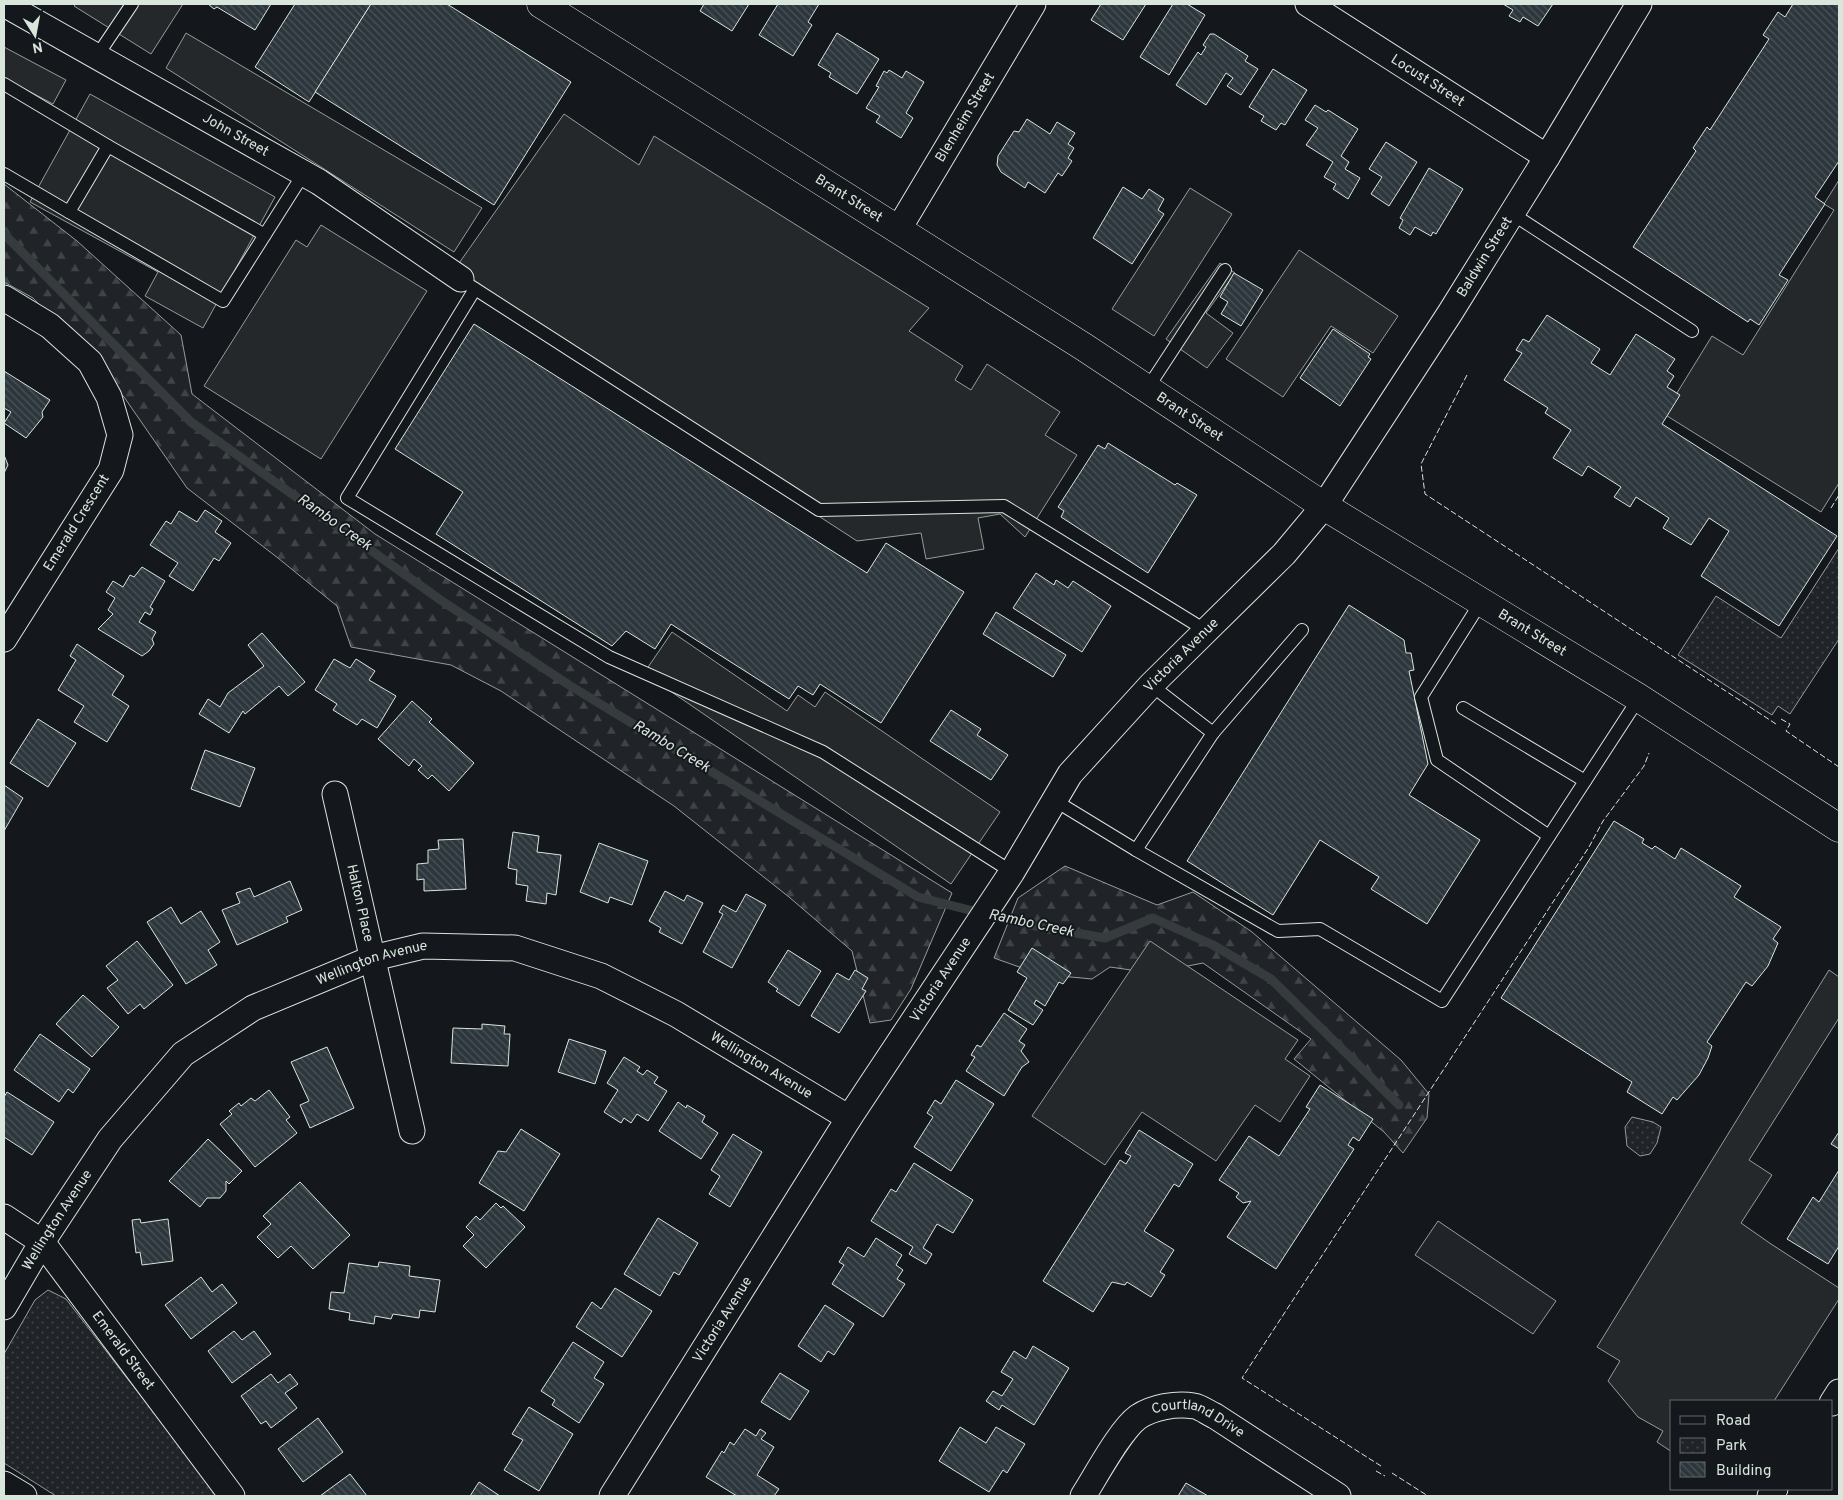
<svg xmlns="http://www.w3.org/2000/svg" width="1843" height="1500" font-family="Overpass,sans-serif">
	<style>
		.grass { fill: #202428; stroke: #939e99 }
		.forest { fill: url(#forest-firs); stroke: #939e99 }
		.park { fill: url(#park-dots); stroke: #939e99 }
		.parking { fill: #24282b; stroke: #939e99 }
		.lines { fill: none; stroke-linecap: round; stroke-linejoin: round }
		.stream { stroke: #363b3e; stroke-width: 9 }
		.building { fill: url(#building-back-hatch); stroke: #d8e6dc }
		.service-casing { stroke: #d8e6dc; stroke-width: 14 }
		.minor-casing { stroke: #d8e6dc; stroke-width: 27 }
		.primary-casing { stroke: #d8e6dc; stroke-width: 29 }
		.service { stroke: #14181c; stroke-width: 12 }
		.minor { stroke: #14181c; stroke-width: 25 }
		.primary { stroke: #14181c; stroke-width: 28 }
		.fence { stroke: #d8e6dc; stroke-width: 1; stroke-dasharray: 6 2.5; stroke-linecap: butt }
		.labels { text-anchor: middle; dominant-baseline: central; stroke-width: 4; stroke-linejoin: round; paint-order: stroke }
		.street-label { font-size: 14px; fill: #d8e6dc; stroke: #14181c }
		.water-label { font-size: 15px; font-style: italic; fill: #d8e6dc; stroke: #14181c }
	</style>
	<defs>
		<pattern id="forest-firs" width="22" height="20" patternUnits="userSpaceOnUse" patternTransform="scale(1.25)"><rect width="22" height="20" fill="#202428"/><path d="M5 1l3.5 6h-7zM16 11l3.5 6h-7z" fill="#404447"/></pattern>
		<pattern id="park-dots" width="8" height="8" patternUnits="userSpaceOnUse" patternTransform="scale(1.25)"><rect width="8" height="8" fill="#202428"/><path d="M2 2h.1M6 6h.1" fill="none" stroke="#404447" stroke-width="1.8" stroke-linecap="round"/></pattern>
		<pattern id="building-back-hatch" width="6" height="6" patternUnits="userSpaceOnUse" patternTransform="scale(1.25)"><rect width="6" height="6" fill="#2c363c"/><path d="M-1 5l2 2M0 0l6 6M5-1l2 2" fill="none" stroke="#4a5358"/></pattern>
	</defs>
	<rect width="100%" height="100%" fill="#14181c"/>
	<polygon class="grass" points="1438,1221 1556,1301 1533,1334 1415,1255"/>
	<g class="forest">
		<polygon points="4,184 77,241 181,335 192,394 375,534 952,893 911,989 891,1020 870,1023 852,951 789,897 674,806 501,691 451,665 351,647 337,606 278,558 187,488 124,397 33,298 4,282"/>
		<polygon points="1065,866 1157,905 1193,892 1252,932 1401,1060 1429,1094 1427,1118 1403,1153 1384,1132 1294,1059 1311,1039 1203,963 1152,973 1110,967 1092,979 1039,974 994,958 1018,898"/>
	</g>
	<g class="park">
		<polygon points="1839,548 1839,639 1790,714 1778,706 1772,715 1678,655 1716,596 1781,638"/>
		<polygon points="1632,1117 1653,1122 1661,1127 1657,1143 1650,1154 1640,1156 1627,1146 1625,1127"/>
		<polygon points="48,1290 66,1299 218,1496 56,1496 4,1463 4,1354 35,1300"/>
	</g>
	<g class="parking">
		<polygon points="76,4 183,4 151,54 74,6"/>
		<polygon points="186,33 482,208 454,252 166,68"/>
		<polygon points="4,47 66,80 53,104 4,78"/>
		<polygon points="90,94 275,197 203,328 145,296 158,272 30,202"/>
		<polygon points="564,114 639,165 654,136 929,308 909,331 963,366 955,380 971,390 987,364 1060,412 1045,435 1077,455 1025,537 1000,514 978,518 984,549 926,559 921,533 857,541 450,276"/>
		<polygon points="1839,180 1839,483 1821,512 1664,414 1712,336 1743,355 1834,210 1824,204"/>
		<polygon points="1190,188 1232,214 1154,336 1112,309"/>
		<polygon points="321,225 427,291 321,459 204,386 296,240 307,247"/>
		<polygon points="1299,250 1398,316 1373,353 1331,326 1283,397 1226,359"/>
		<polygon points="1220,263 1235,273 1206,313 1233,333 1207,368 1166,339"/>
		<polygon points="672,632 787,711 798,695 815,707 825,692 1000,812 951,884 644,673"/>
		<polygon points="1150,941 1298,1040 1285,1059 1310,1076 1280,1122 1255,1105 1216,1161 1142,1112 1105,1165 1032,1116"/>
		<polygon points="1829,970 1839,977 1839,1018 1749,1160 1772,1175 1741,1223 1771,1244 1839,1288 1839,1299 1774,1401 1672,1401 1672,1452 1657,1442 1663,1431 1638,1417 1608,1381 1620,1361 1597,1347"/>
	</g>
	<g class="lines">
		<polyline class="stream" points="4,234 191,422 442,601 569,685 918,897 1024,924 1105,938 1153,918 1213,945 1271,979 1399,1105"/>
	</g>
	<g class="building">
		<polygon points="208,4 271,4 255,30 217,7 214,9"/>
		<polygon points="295,4 371,4 309,102 255,67"/>
		<polygon points="371,4 447,4 571,82 494,205 315,92"/>
		<polygon points="704,4 749,4 732,31 700,11"/>
		<polygon points="778,4 819,4 808,22 812,25 793,56 759,35"/>
		<polygon points="1101,4 1146,4 1123,40 1091,20"/>
		<polygon points="1173,4 1187,4 1205,15 1169,75 1140,57"/>
		<polygon points="1503,4 1553,4 1538,26 1523,17 1520,22 1509,16 1513,10"/>
		<polygon points="1793,4 1839,4 1839,161 1815,197 1825,204 1779,275 1788,280 1759,325 1750,319 1748,322 1633,247 1696,151 1693,148 1707,127 1710,130 1769,39 1763,35 1778,12 1785,17"/>
		<polygon points="837,33 879,59 857,94 829,77 831,73 818,65"/>
		<polygon points="1210,34 1214,34 1248,56 1245,61 1258,69 1241,95 1227,86 1233,78 1226,73 1206,105 1176,85 1198,52 1201,55 1206,47 1203,45"/>
		<polygon points="1273,69 1307,90 1285,125 1281,123 1276,130 1261,121 1264,116 1249,107"/>
		<polygon points="889,70 902,78 906,71 924,82 906,113 913,118 901,138 876,122 880,116 866,108 879,87 876,86 884,71 887,73"/>
		<polygon points="1315,105 1326,112 1328,110 1358,129 1341,156 1349,162 1345,169 1360,178 1348,199 1333,189 1336,184 1324,177 1333,162 1306,145 1318,128 1305,120"/>
		<polygon points="1027,119 1050,134 1057,122 1075,133 1068,144 1074,148 1068,158 1072,161 1062,176 1058,173 1045,193 1028,182 1025,188 1001,172 997,165 998,156 1014,131 1019,132"/>
		<polygon points="1386,142 1417,162 1389,206 1371,194 1382,177 1369,169"/>
		<polygon points="1429,168 1463,189 1436,234 1433,232 1431,236 1415,227 1410,235 1399,228 1403,220 1400,218"/>
		<polygon points="1123,187 1142,199 1149,189 1164,199 1158,210 1164,214 1132,264 1093,238"/>
		<polygon points="1234,273 1263,290 1241,326 1221,314 1228,302 1220,297"/>
		<polygon points="1547,315 1600,349 1591,363 1610,375 1636,334 1675,359 1667,371 1674,376 1667,387 1680,395 1662,424 1837,536 1779,626 1701,576 1729,531 1709,518 1691,545 1663,528 1669,518 1636,497 1630,507 1614,497 1621,487 1588,466 1582,476 1553,458 1571,430 1545,413 1548,408 1504,380 1522,353 1516,350 1523,339 1529,342"/>
		<polygon points="474,324 867,573 886,543 964,592 881,723 820,684 813,695 798,686 789,699 671,624 655,649 626,631 612,646 436,534 463,492 395,449"/>
		<polygon points="1333,329 1370,354 1368,357 1371,359 1340,406 1300,378"/>
		<polygon points="4,371 50,400 42,412 43,417 26,438 4,423 11,412 4,408"/>
		<polygon points="1108,443 1175,485 1177,483 1197,495 1148,573 1061,517 1064,511 1058,507 1098,445 1105,449"/>
		<polygon points="4,455 8,465 4,473"/>
		<polygon points="205,510 222,521 215,532 231,543 219,561 214,558 193,591 169,576 178,563 150,545 166,521 171,524 179,511 197,522"/>
		<polygon points="142,567 165,581 150,607 153,609 150,615 145,612 139,622 156,632 152,639 154,644 149,651 142,656 98,629 113,614 108,610 115,598 106,592 113,581 123,587 130,575 134,577"/>
		<polygon points="1036,573 1054,585 1056,580 1068,588 1073,581 1111,606 1082,652 1013,608"/>
		<polygon points="1349,605 1404,640 1406,653 1411,653 1414,670 1409,671 1428,764 1409,795 1480,840 1427,924 1371,889 1379,877 1320,840 1273,915 1187,861"/>
		<polygon points="996,612 1066,655 1053,677 983,634"/>
		<polygon points="262,633 305,682 288,696 279,686 245,714 243,711 229,733 199,714 208,699 220,707 228,693 264,666 248,645"/>
		<polygon points="77,644 124,676 112,695 129,706 107,742 74,722 84,706 58,690 76,660 70,656"/>
		<polygon points="334,659 350,668 356,659 375,671 369,680 396,696 377,728 362,719 357,725 333,710 337,704 315,690"/>
		<polygon points="412,701 432,719 429,722 474,763 449,791 432,775 428,779 418,770 422,766 414,759 409,766 378,739"/>
		<polygon points="951,710 981,729 977,735 1008,755 991,780 930,741"/>
		<polygon points="38,719 76,743 48,787 10,763"/>
		<polygon points="205,750 255,768 240,807 191,789"/>
		<polygon points="4,785 23,798 4,831"/>
		<polygon points="1614,821 1644,839 1642,843 1652,849 1655,846 1675,859 1681,848 1741,886 1734,897 1781,927 1773,939 1778,943 1768,966 1752,986 1746,982 1707,1042 1712,1046 1708,1058 1699,1075 1677,1100 1673,1097 1662,1114 1627,1092 1632,1082 1501,998"/>
		<polygon points="513,832 539,836 537,852 561,855 556,895 547,893 546,904 526,901 528,886 516,884 517,870 508,868"/>
		<polygon points="463,839 466,889 424,891 424,879 417,880 417,864 428,863 428,850 439,849 438,840"/>
		<polygon points="599,843 648,861 632,905 610,897 608,903 580,892"/>
		<polygon points="290,881 302,910 286,917 288,922 237,945 222,910 240,903 236,893 250,888 254,897"/>
		<polygon points="665,891 684,901 687,895 703,903 682,944 659,932 661,928 649,921"/>
		<polygon points="746,894 766,905 732,968 703,952 723,914 719,912 723,905 736,912"/>
		<polygon points="171,907 181,924 201,911 220,942 208,950 217,965 186,984 147,922"/>
		<polygon points="137,941 173,985 144,1009 140,1004 128,1014 107,988 118,980 106,966"/>
		<polygon points="1032,948 1071,973 1063,984 1059,982 1045,1006 1036,1000 1034,1004 1043,1010 1033,1025 1008,1010 1027,978 1017,972"/>
		<polygon points="788,950 821,971 799,1006 776,991 778,989 768,982"/>
		<polygon points="855,970 868,978 862,989 866,991 839,1033 811,1016 837,973 849,980"/>
		<polygon points="83,995 119,1027 92,1057 56,1024"/>
		<polygon points="1004,1013 1027,1029 1019,1041 1025,1045 1021,1051 1029,1062 1022,1067 1004,1096 966,1071 975,1057 971,1055 977,1045 981,1047"/>
		<polygon points="482,1024 505,1026 504,1034 510,1034 508,1066 451,1063 453,1028 482,1029"/>
		<polygon points="40,1034 90,1069 73,1093 68,1089 59,1102 14,1070"/>
		<polygon points="569,1039 606,1051 595,1084 558,1072"/>
		<polygon points="327,1047 354,1108 310,1128 300,1105 309,1101 291,1062"/>
		<polygon points="624,1057 640,1067 637,1071 643,1075 647,1070 658,1077 654,1083 667,1091 648,1121 637,1114 631,1123 624,1118 621,1123 604,1112 618,1090 607,1083"/>
		<polygon points="956,1080 994,1104 951,1171 914,1147 933,1117 927,1113 935,1100 941,1104"/>
		<polygon points="1320,1085 1373,1119 1359,1141 1353,1137 1348,1145 1354,1149 1276,1269 1227,1237 1251,1201 1243,1203 1236,1197 1239,1193 1219,1180 1249,1136 1279,1156 1310,1109 1306,1107"/>
		<polygon points="269,1090 290,1117 286,1120 297,1133 255,1167 220,1124 232,1114 229,1111 239,1103 241,1106 251,1098 255,1101"/>
		<polygon points="7,1092 54,1122 32,1155 4,1137 4,1097"/>
		<polygon points="678,1102 686,1108 687,1105 705,1116 702,1122 718,1133 701,1159 659,1131"/>
		<polygon points="521,1129 560,1154 524,1211 479,1183 498,1151 506,1152"/>
		<polygon points="1139,1130 1193,1164 1179,1187 1174,1184 1144,1231 1174,1250 1160,1272 1165,1275 1151,1297 1127,1282 1125,1285 1112,1282 1093,1312 1043,1281 1120,1160 1126,1164 1131,1156 1125,1153"/>
		<polygon points="1839,1132 1839,1149 1831,1144"/>
		<polygon points="733,1134 762,1152 730,1207 709,1194 720,1176 711,1170"/>
		<polygon points="208,1139 242,1171 229,1184 226,1181 226,1191 220,1198 207,1198 200,1207 169,1181"/>
		<polygon points="914,1163 973,1200 953,1233 937,1224 923,1248 932,1254 926,1264 909,1254 913,1247 871,1221 891,1189 896,1192"/>
		<polygon points="1839,1170 1839,1246 1828,1264 1787,1239 1813,1197 1819,1202"/>
		<polygon points="300,1182 350,1235 313,1269 291,1246 278,1258 257,1237 271,1224 263,1216"/>
		<polygon points="496,1203 501,1208 503,1206 525,1227 486,1268 463,1246 474,1235 466,1227 476,1216 480,1220"/>
		<polygon points="658,1218 698,1243 679,1275 674,1272 660,1296 624,1274"/>
		<polygon points="140,1219 141,1223 168,1219 173,1261 142,1265 140,1252 136,1253 132,1220"/>
		<polygon points="876,1238 902,1255 896,1265 903,1270 897,1279 905,1284 883,1317 832,1284 844,1265 839,1262 848,1247 864,1257"/>
		<polygon points="379,1262 410,1266 409,1276 440,1280 435,1312 420,1310 419,1318 393,1314 391,1319 375,1316 374,1324 349,1320 350,1313 329,1309 331,1292 344,1293 349,1263 378,1267"/>
		<polygon points="201,1277 212,1292 222,1284 237,1303 191,1339 165,1305"/>
		<polygon points="615,1288 652,1311 622,1357 576,1327 592,1302 601,1309"/>
		<polygon points="825,1305 854,1324 834,1355 828,1351 821,1362 798,1346"/>
		<polygon points="234,1331 242,1340 254,1331 271,1354 232,1383 208,1351"/>
		<polygon points="573,1342 604,1362 594,1378 604,1384 579,1423 552,1405 555,1400 541,1391"/>
		<polygon points="1033,1346 1069,1368 1034,1425 1002,1405 999,1410 986,1401 993,1391 1002,1396 1013,1379 1001,1372 1014,1351 1026,1359"/>
		<polygon points="780,1373 809,1391 790,1420 761,1402"/>
		<polygon points="271,1374 278,1383 290,1374 298,1384 285,1393 297,1408 271,1428 266,1421 261,1424 241,1396"/>
		<polygon points="529,1407 573,1434 539,1491 504,1470 523,1440 512,1434"/>
		<polygon points="318,1418 343,1452 303,1482 278,1449"/>
		<polygon points="960,1427 986,1443 996,1427 1025,1444 1007,1473 1003,1470 989,1492 939,1461"/>
		<polygon points="745,1429 756,1436 760,1429 766,1433 761,1439 774,1447 757,1475 779,1489 774,1496 737,1496 706,1477 722,1451 724,1453 730,1442 734,1445"/>
		<polygon points="350,1474 367,1496 320,1496"/>
		<polygon points="479,1482 500,1496 470,1496"/>
		<polygon points="1186,1483 1208,1496 1178,1496"/>
	</g>
	<g class="lines">
		<defs>
			<g id="service">
				<polyline points="97,56 132,4"/>
				<polyline points="4,84 108,146"/>
				<polyline points="4,174 69,212"/>
				<polyline points="1511,213 1692,331"/>
				<polyline points="265,235 108,146 69,212 223,301 304,173"/>
				<polyline points="469,285 819,510 1004,506 1205,630"/>
				<polyline points="475,289 347,498 609,657 823,752 1012,872"/>
				<polyline points="1147,389 1225,270"/>
				<polyline points="1481,602 1421,697 1437,760 1549,836"/>
				<polyline points="1151,685 1213,733"/>
				<polyline points="1463,708 1585,781"/>
				<polyline points="1054,800 1136,850 1278,931 1320,929 1442,1001 1639,698"/>
				<polyline points="1136,850 1213,733 1302,630"/>
			</g>
			<g id="minor">
				<path id="s1" d="M 4,4 L 319,182 L 461,279"/>
				<path id="s2" d="M 1308,4 L 1547,157"/>
				<path id="s3" d="M 898,230 L 1033,4"/>
				<polyline points="4,298 50,326 90,362 109,397 120,435 111,470 4,639"/>
				<path id="s4" d="M 335,794 L 412,1131"/>
				<path id="s5" d="M 4,1217 L 42,1242 L 232,1496"/>
				<path id="s6" d="M 4,1307 L 42,1242 L 110,1139 L 183,1054 L 253,1008 L 373,958 L 423,946 L 515,948 L 601,976 L 676,1014 L 849,1118"/>
				<polyline points="1832,1403 1839,1392"/>
				<polyline points="4,1484 24,1496"/>
				<path id="s7" d="M 612,1496 L 849,1118 L 1012,872 L 1070,774 L 1151,685 L 1284,554 L 1324,506 L 1450,313 L 1547,157 L 1639,4"/>
				<path id="s8" d="M 1083,1496 C 1096,1476 1120,1430 1138,1417 C 1153,1407 1176,1403 1194,1406 C 1201,1407 1208,1413 1215,1416 L 1338,1496"/>
				<polyline points="1770,1496 1775,1489"/>
			</g>
			<g id="primary">
				<path id="s9" d="M 541,4 L 1084,347 L 1324,506 L 1639,698 L 1839,828"/>
			</g>
		</defs>
		<use href="#service" class="service-casing"/>
		<use href="#minor" class="minor-casing"/>
		<use href="#primary" class="primary-casing"/>
		<use href="#service" class="service"/>
		<use href="#minor" class="minor"/>
		<use href="#primary" class="primary"/>
		<g class="fence">
			<polyline points="1467,375 1421,464 1425,494 1776,724"/>
			<polyline points="1831,508 1839,495"/>
			<polyline points="1781,719 1790,724 1786,731 1839,767"/>
			<polyline points="1381,1466 1242,1378 1589,847 1603,821 1644,766 1649,753"/>
			<polyline points="1376,1471 1385,1476"/>
			<polyline points="1392,1473 1428,1496"/>
		</g>
	</g>
	<g class="labels">
		<g class="street-label">
			<text stroke="none"><textPath href="#s2" startOffset="142">Locust Street</textPath></text>
			<text stroke="none"><textPath href="#s3" startOffset="131">Blenheim Street</textPath></text>
			<text stroke="none"><textPath href="#s1" startOffset="266">John Street</textPath></text>
			<text stroke="none"><textPath href="#s9" startOffset="364">Brant Street</textPath></text>
			<text stroke="none"><textPath href="#s7" startOffset="1521">Baldwin Street</textPath></text>
			<text stroke="none"><textPath href="#s9" startOffset="769">Brant Street</textPath></text>
			<text transform="translate(77 523) rotate(-58)">Emerald Crescent</text>
			<text stroke="none"><textPath href="#s9" startOffset="1174">Brant Street</textPath></text>
			<text stroke="none"><textPath href="#s7" startOffset="1018">Victoria Avenue</textPath></text>
			<text stroke="none"><textPath href="#s4" startOffset="112">Halton Place</textPath></text>
			<text stroke="none"><textPath href="#s6" startOffset="522">Wellington Avenue</textPath></text>
			<text stroke="none"><textPath href="#s7" startOffset="612">Victoria Avenue</textPath></text>
			<text stroke="none"><textPath href="#s6" startOffset="942">Wellington Avenue</textPath></text>
			<text stroke="none"><textPath href="#s6" startOffset="102">Wellington Avenue</textPath></text>
			<text stroke="none"><textPath href="#s7" startOffset="208">Victoria Avenue</textPath></text>
			<text stroke="none"><textPath href="#s5" startOffset="181">Emerald Street</textPath></text>
			<text stroke="none"><textPath href="#s8" startOffset="162">Courtland Drive</textPath></text>
		</g>
		<g class="water-label">
			<text transform="translate(334 523) rotate(35)">Rambo Creek</text>
			<text transform="translate(671 747) rotate(31)">Rambo Creek</text>
			<text transform="translate(1031 924) rotate(12)">Rambo Creek</text>
		</g>
	</g>
	<rect width="1843" height="1500" fill="none" stroke="#d8e6dc" stroke-width="10"/>
	<rect x="1670" y="1400" width="162" height="90" fill="#14181c" stroke="#626a69"/>
	<rect x="1680" y="1416" width="25" height="8" fill="#14181c" stroke="#626a69"/>
	<text x="1716" y="1425" font-size="15" fill="#d8e6dc">Road</text>
	<rect x="1680" y="1438" width="25" height="15" fill="url(#park-dots)" stroke="#626a69"/>
	<text x="1716" y="1450" font-size="15" fill="#d8e6dc">Park</text>
	<rect x="1680" y="1462" width="25" height="15" fill="url(#building-back-hatch)" stroke="#626a69"/>
	<text x="1716" y="1475" font-size="15" fill="#d8e6dc">Building</text>
	<g transform="translate(35 35) rotate(169)" stroke="#14181c" stroke-width="4" paint-order="stroke">
	<path d="M0-4L9 19L0 12L-9 19Z" fill="#d8e6dc"/>
	<text y="-8" font-size="14" font-weight="bold" text-anchor="middle" fill="#d8e6dc">N</text>
	</g>
</svg>
